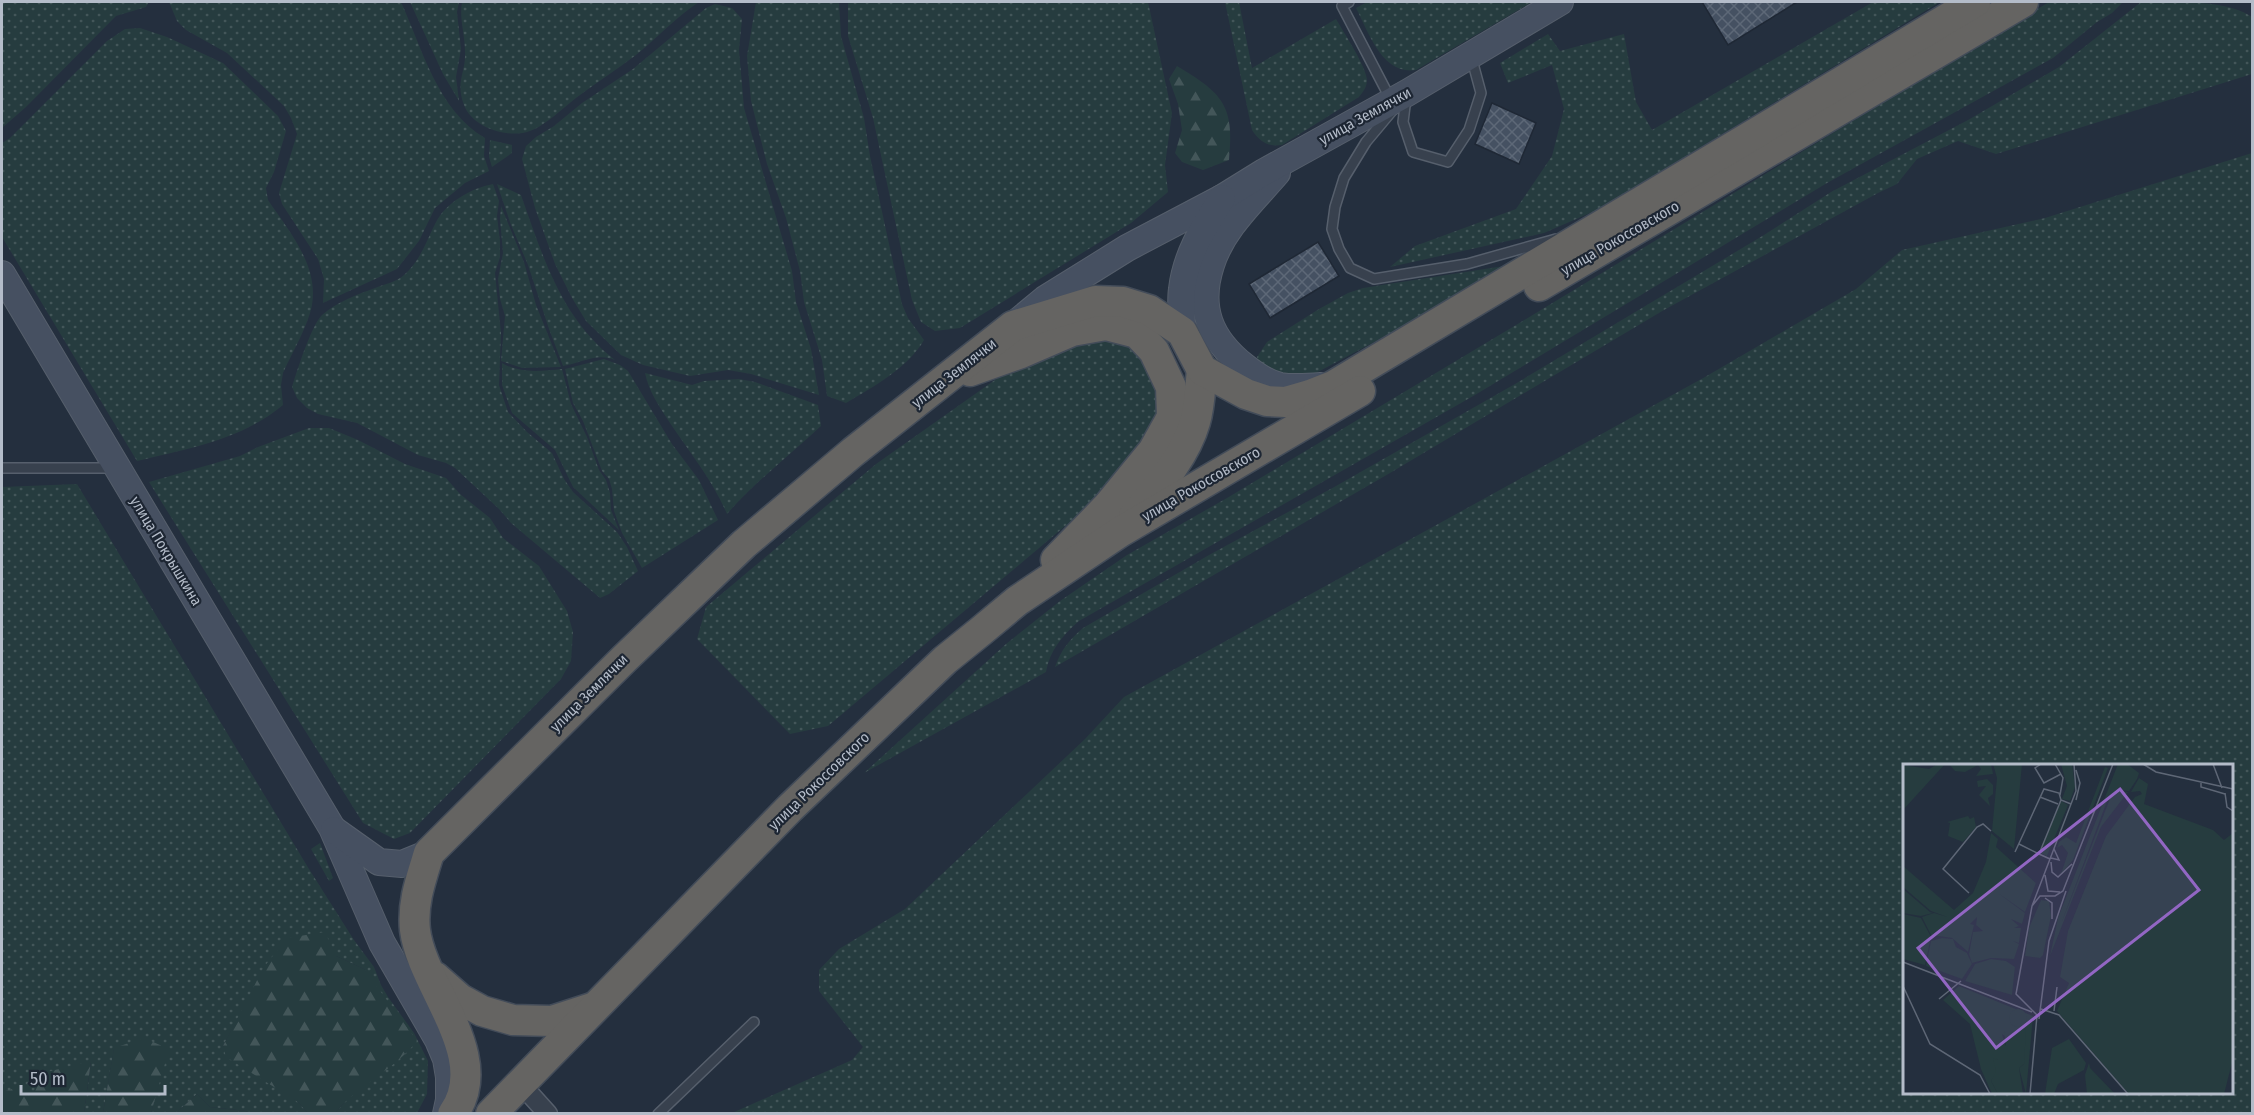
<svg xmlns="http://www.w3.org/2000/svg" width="2254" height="1115" font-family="'Fira Sans Condensed',sans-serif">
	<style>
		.grass { fill: url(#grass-dots); fill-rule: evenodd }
		.forest { fill: url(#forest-firs) }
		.building { fill: url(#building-cross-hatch); stroke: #1f2835; stroke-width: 1.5 }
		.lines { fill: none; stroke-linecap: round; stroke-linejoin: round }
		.service-casing { stroke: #565f6c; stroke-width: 12 }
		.minor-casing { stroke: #565f6c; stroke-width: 21 }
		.secondary-casing { stroke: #565f6c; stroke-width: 28 }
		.trunk-casing { stroke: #434c59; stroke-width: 33 }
		.service { stroke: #38414e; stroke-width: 9 }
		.minor { stroke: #38414e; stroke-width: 18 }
		.secondary { stroke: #465061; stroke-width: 26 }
		.trunk { stroke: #656462; stroke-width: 30 }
		.labels { text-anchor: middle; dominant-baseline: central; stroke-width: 4.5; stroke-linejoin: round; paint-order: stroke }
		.street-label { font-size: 15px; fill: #b4bcc9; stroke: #1d2633 }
		.inset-road { fill: none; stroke: #5e6776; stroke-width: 1.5 }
		.view { fill: #9266c3; fill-opacity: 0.15; stroke: #9266c3; stroke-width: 3 }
		.inset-edge { fill: none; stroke: #b4bcc9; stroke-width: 3 }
	</style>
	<defs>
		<pattern id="grass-dots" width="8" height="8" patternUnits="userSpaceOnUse" patternTransform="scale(1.5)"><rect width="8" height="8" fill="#263c3f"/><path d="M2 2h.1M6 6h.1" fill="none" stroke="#435659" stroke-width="1.8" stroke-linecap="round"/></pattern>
		<pattern id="forest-firs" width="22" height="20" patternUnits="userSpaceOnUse" patternTransform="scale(1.5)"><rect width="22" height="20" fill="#263c3f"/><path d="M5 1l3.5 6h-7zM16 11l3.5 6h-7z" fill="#435659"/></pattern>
		<pattern id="building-cross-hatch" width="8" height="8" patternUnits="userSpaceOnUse" patternTransform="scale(1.5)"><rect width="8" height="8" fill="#455162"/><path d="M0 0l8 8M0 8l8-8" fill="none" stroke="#5d6877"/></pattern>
	</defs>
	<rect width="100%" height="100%" fill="#242f3e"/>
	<g class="grass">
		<polygon points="2,2 149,2 146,7 116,16 26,107 2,128"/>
		<path d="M 169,2 L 401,2 C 422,48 438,111 485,138 L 484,156 L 489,171 L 465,183 L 435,208 L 419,241 L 397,269 L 323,303 L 324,279 L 318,259 L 282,204 L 279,193 L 297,134 L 291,118 L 284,106 L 227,53 L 186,30 L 177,21 Z"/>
		<polygon points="410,2 459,2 457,12 461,49 456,77 459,101 443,74"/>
		<path d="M 462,2 L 699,2 C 676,17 657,38 636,55 C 616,70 596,83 576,98 C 563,108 543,128 527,132 C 506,138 472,127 464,105 C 455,81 466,73 465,52 C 465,34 459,19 462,2 Z"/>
		<path d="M 756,2 L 839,2 L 841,36 L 864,118 L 870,156 L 902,304 L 908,318 L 924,340 C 908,368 873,387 846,403 L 827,396 L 822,360 L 804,302 L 800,271 L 786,218 L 767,164 L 751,101 L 747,56 Z"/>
		<polygon points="848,2 1148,2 1172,113 1165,165 1168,192 1131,223 960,328 935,331 921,322 912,300 873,118 848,36"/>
		<path d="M 1225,2 L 1239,2 L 1252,68 L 1336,19 C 1343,31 1367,68 1367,80 C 1367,87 1363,92 1359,97 L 1282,145 C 1268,147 1260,142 1252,130 Z"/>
		<path d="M 1367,2 L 1532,2 L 1416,70 C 1382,75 1369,33 1356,8 Z"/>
		<polygon points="1873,2 1940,2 1597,210 1544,233 1390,267 1415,246 1516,209 1552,156 1564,109 1552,65 1508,83 1500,63 1548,34 1560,51 1624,34 1636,102 1652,130"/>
		<path d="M 2049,2 L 2123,2 L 2112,13 L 2097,22 L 2053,58 L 1827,183 L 1475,395 L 1079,621 C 1062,636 1050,650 1046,672 L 864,773 L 1006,644 L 1060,601 L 1127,555 L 1227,498 L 1521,322 Z"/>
		<path d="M 2141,2 C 2172,1 2228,0 2252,17 L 2252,74 L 1996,154 L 1958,141 L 1917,159 L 1897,184 L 1878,193 L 1664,310 L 1390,473 L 1055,667 C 1061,650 1069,640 1083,628 L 1209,555 L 1336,486 L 1515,384 L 1764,235 L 1831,192 L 1968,120 L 2059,67 Z"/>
		<polygon points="715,4 732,8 742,19 739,50 744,108 792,271 796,302 811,349 819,395 751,374 728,370 690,376 643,365 621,355 586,321 572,298 555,264 535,208 522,159 526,146 536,137 554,126 582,103 633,69 706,8"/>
		<path d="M 140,28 L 167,37 L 223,63 L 278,116 L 286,131 L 274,172 L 266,188 L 268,200 C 288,230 319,265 312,305 C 308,326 292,353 283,373 L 281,385 L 283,405 C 241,440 190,448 137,461 L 2,237 L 2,143 L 10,138 L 107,41 L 125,29 Z"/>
		<polygon points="490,140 512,145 512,153 492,167 489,157"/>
		<path d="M 2252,153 L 2252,1113 L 732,1113 L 852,1060 L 863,1047 L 819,991 L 819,970 L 839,949 L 905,909 L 1085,739 L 1124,697 L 1705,377 L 1856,289 L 1902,250 L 2045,218 ZM 1904,766 L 2232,766 L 2232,1092 L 1904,1092 Z"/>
		<path d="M 493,184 L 499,201 L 497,216 L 500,241 L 500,257 L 495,273 L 501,333 L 499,385 L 508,412 L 527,432 L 552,453 L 564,479 L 573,492 L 617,532 L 627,547 L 638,571 L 609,594 L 600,598 L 511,523 L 499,509 L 455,468 L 446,463 L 418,455 L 357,423 L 318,414 L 307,408 L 297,398 L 292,387 C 297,371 311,326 322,315 C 335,303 358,294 375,288 C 385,284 396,282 404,275 C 420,261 426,242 435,224 C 445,203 471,188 493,184 Z"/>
		<path d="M 497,184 L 521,195 C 543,257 561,318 615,360 C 598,352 581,363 563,366 L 549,329 L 528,265 L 511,225 Z"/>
		<polygon points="501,206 524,262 536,305 561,367 522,368 501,361 505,316 500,299 498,279 503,253 500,219"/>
		<polygon points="1523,263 1314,374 1280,377 1259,366 1257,357 1267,342 1319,309 1348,293 1363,288"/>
		<polygon points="1104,338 1134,346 1157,381 1158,420 1096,500 828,726 790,734 697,639 706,607 876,464 1009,370 1070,344"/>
		<polygon points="604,359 620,365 628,371 672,444 699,480 718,520 642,568 622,533 614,511 612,489 609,479 602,471 583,421 573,403 565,369"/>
		<path d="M 502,363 C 520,374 542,371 562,369 L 571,404 L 587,437 L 599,470 L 606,480 L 610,493 L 611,510 L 619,530 L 573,487 L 555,450 L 512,413 L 502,385 Z"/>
		<path d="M 645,373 L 692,385 L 704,381 L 739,379 L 755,382 L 818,405 L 821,426 C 790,455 755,482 727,514 C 713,481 690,453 670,423 C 659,406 649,392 645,373 Z"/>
		<polygon points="309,428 329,428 358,440 405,464 446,478 460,494 490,518 503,538 539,566 567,611 573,632 571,661 561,679 410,833 394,839 363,823 149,482 240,456 258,447"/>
		<polygon points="77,484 309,869 354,940 374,967 381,985 388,997 414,1033 428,1061 427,1094 417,1113 335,1113 344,1103 371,981 364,969 336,956 238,1018 223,1046 298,1102 308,1113 249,1113 246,1111 210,1107 197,1094 176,1113 151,1113 168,1049 114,1049 103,1113 84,1113 91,1062 27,1108 2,1092 2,487"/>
		<polygon points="320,843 333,878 329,881 311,849"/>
	</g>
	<g class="forest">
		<path d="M 1177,66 C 1222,93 1235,105 1229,160 L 1203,170 L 1182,162 L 1175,153 L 1182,130 L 1178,104 L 1169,79 Z"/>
		<path d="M 325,932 L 336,956 L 364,969 L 417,1041 C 394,1070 358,1085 335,1113 L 308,1113 L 298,1102 L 226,1057 L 223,1046 L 264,967 L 287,938 Z"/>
		<polygon points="144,1038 169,1049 151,1113 103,1113 114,1048"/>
		<polygon points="91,1061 84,1113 2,1113 2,1092 29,1084 28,1106 43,1073"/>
		<polygon points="197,1094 210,1107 246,1111 249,1113 176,1113"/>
	</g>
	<g class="building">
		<polygon points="1702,2 1797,2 1728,45"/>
		<polygon points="1492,103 1536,123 1519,164 1475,144"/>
		<polygon points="1318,242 1339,276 1270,318 1249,284"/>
	</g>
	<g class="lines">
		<defs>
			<g id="service">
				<polyline points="1349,2 1342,6 1391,100"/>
				<polyline points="1406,98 1403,122 1413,152 1448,162 1469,130 1481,93 1471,56"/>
				<polyline points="1392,111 1366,142 1344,178 1335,207 1332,229 1339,249 1350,268 1374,279 1467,264 1556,239"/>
				<polyline points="2,468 115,468"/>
				<polyline points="658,1114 754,1022"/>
			</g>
			<polyline id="minor" points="521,1084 548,1114"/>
			<g id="secondary">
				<path d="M 1277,173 C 1253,201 1222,229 1211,265 C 1197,308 1210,339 1244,366 C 1254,374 1267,383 1280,386 C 1293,388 1308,387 1321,386"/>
				<polyline points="2,274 332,828 382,943 438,1040 446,1059 449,1077 449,1100 446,1114"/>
				<polyline points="1016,323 1045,299 1127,248 1222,198 1264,172 1407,93 1560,2"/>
				<path d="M 1182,332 C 1182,318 1180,303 1182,289 C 1186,254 1204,227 1222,198"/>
				<polyline points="334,830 379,862 402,864 429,853"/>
			</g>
			<g id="trunk">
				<polyline points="1539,286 2023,2"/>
				<polyline points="970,371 1021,353 1072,331 1106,325 1137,333 1154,351 1171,387 1172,417 1153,451 1108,506 1056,560"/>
				<path d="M 1134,516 C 1157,488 1185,457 1195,422 C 1200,405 1200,387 1202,370"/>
				<polyline points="435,977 460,999 482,1011 513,1020 552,1021 592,1008"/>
				<path d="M 453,1114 C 494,1057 422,987 415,930 C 412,903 421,879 429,853 L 624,659 L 744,544 L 853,452 L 1013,326 L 1095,301 L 1123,302 L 1149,310 L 1182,332 L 1202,370 L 1246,394 L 1267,401 L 1286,402 L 1310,395 L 1333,386 L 1975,2"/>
				<polyline points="491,1114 790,808 945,660 981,631 1017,601 1120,532 1360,391"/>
			</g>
		</defs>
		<use href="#service" class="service-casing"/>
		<use href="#minor" class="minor-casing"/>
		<use href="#secondary" class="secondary-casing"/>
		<use href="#trunk" class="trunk-casing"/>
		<use href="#service" class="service"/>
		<use href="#minor" class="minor"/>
		<use href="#secondary" class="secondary"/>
		<use href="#trunk" class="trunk"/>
	</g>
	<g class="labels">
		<g class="street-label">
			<text transform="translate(1365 116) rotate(-29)">улица Землячки</text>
			<text transform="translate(1620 238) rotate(-30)">улица Рокоссовского</text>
			<text transform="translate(954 373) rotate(-38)">улица Землячки</text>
			<text transform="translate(1201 484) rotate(-30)">улица Рокоссовского</text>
			<text transform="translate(166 551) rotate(59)">улица Покрышкина</text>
			<text transform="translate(589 693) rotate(-45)">улица Землячки</text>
			<text transform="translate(819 781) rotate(-44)">улица Рокоссовского</text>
		</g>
	</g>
	<g transform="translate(1903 764)">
		<rect width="330" height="330" fill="#242f3e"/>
		<path d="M 35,0 L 42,0 L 0,46 L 0,1 L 26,5 ZM 90,0 L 119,0 L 111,85 L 89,67 L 94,14 ZM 158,0 L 169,0 L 172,23 L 167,37 L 159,35 L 164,22 ZM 215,0 L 224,0 L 236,9 L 234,15 L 226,27 L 217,26 L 206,32 L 158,160 L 208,32 L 217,27 L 225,28 L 198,63 L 147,192 L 155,154 ZM 202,3 L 205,4 L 170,96 L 158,110 L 165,89 L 159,81 L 154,84 L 156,78 L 163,73 L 173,79 ZM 236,14 L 245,20 L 241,40 L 310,66 L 321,76 L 330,69 L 330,295 L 321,330 L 226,330 L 154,247 L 166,219 L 157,213 L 165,167 L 203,72 L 232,33 L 239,30 L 237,27 L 228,28 ZM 158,37 L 165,41 L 144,92 L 137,89 ZM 65,52 L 67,55 L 71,53 L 73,63 L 60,78 L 45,72 L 47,59 L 44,58 ZM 88,69 L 95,75 L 93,83 L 133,119 L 122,148 L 95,129 L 122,149 L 119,160 L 108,155 L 116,162 L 111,164 L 118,164 L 116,179 L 110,177 L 116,180 L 111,195 L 88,194 L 69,199 L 66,190 L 70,168 L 80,167 L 73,161 L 74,153 L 66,161 L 28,147 L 0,123 L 0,102 L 51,146 L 70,129 L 83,98 ZM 0,125 L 27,148 L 30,149 L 18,152 L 0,149 ZM 138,136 L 146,137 L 148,152 L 140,191 L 137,194 L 122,192 L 126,164 ZM 31,149 L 71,161 L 65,188 L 49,174 L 28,171 L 19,153 ZM 0,150 L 18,154 L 28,173 L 22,201 L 0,195 ZM 39,174 L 50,175 L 53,183 L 64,189 L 69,200 L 59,215 L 23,202 L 28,177 ZM 88,195 L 103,197 L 112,203 L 109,231 L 62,217 L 72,200 ZM 56,222 L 130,252 L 123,330 L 116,304 L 121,300 L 119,266 L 108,277 L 99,270 L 103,283 L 95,281 L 94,308 L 88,317 L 95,330 L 89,330 L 78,305 L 67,260 L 40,236 ZM 166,275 L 183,299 L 181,306 L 155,320 L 151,330 L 142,330 L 149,284 ZM 186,299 L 187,304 L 212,330 L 184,330 L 182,311 Z" fill="#263c3f"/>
		<path d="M 46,0 L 88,0 L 90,10 L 73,12 L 78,5 L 75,1 L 62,8 L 52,7 ZM 84,15 L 90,21 L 90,30 L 85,34 L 87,42 L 76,31 L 83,22 L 75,23 L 74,17 ZM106 254a9 9 0 1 1 18 0a9 9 0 1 1-18 0ZM 123,265 L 121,300 L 116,304 L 120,330 L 95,330 L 88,317 L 93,307 L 90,294 L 95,296 L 89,290 L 93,287 L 91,283 L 97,273 L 103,282 L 101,267 L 108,276 L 109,268 Z" fill="#263c3f"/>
		<path class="inset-road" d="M 138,0 L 132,4 L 141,19 L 158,10M 152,0 L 160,14 L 157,31M 240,0 L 253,8 L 330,25M 310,0 L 319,24M 298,19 L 298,23 L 322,30M 322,29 L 324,43 L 330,47M 137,33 L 155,40M 173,36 L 177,19 L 173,6M 116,80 L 136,90M 112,88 L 141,25 L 156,29 L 158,36 L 168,40M 148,94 L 156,96 L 151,85M 147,95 L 136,90 L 158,36M 148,98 L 149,108 L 155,113 L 169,100M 142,111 L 145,127 L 157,128M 66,129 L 40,105 L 74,63 L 80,60 L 88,67M 142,134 L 149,139 L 149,155M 129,142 L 173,27 L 171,0M 0,198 L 129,248M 0,222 L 27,280 L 77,311 L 87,330M 36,235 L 58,217M 138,245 L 156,251 L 225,330M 151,247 L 154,223M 136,255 L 146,177 L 163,127M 127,330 L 134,251 L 113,230 L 129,142 L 137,132 L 152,132 L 160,127 L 210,0"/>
		<path class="view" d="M 217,25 L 296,126 L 93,284 L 15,184 Z"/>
		<rect width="330" height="330" class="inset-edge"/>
	</g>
	<rect width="2254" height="1115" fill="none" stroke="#b4bcc9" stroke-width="6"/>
	<path d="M21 1085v9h144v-9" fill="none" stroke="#b4bcc9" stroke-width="3"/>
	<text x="30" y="1085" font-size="18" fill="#b4bcc9" stroke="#1d2633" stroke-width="4.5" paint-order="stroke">50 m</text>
</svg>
